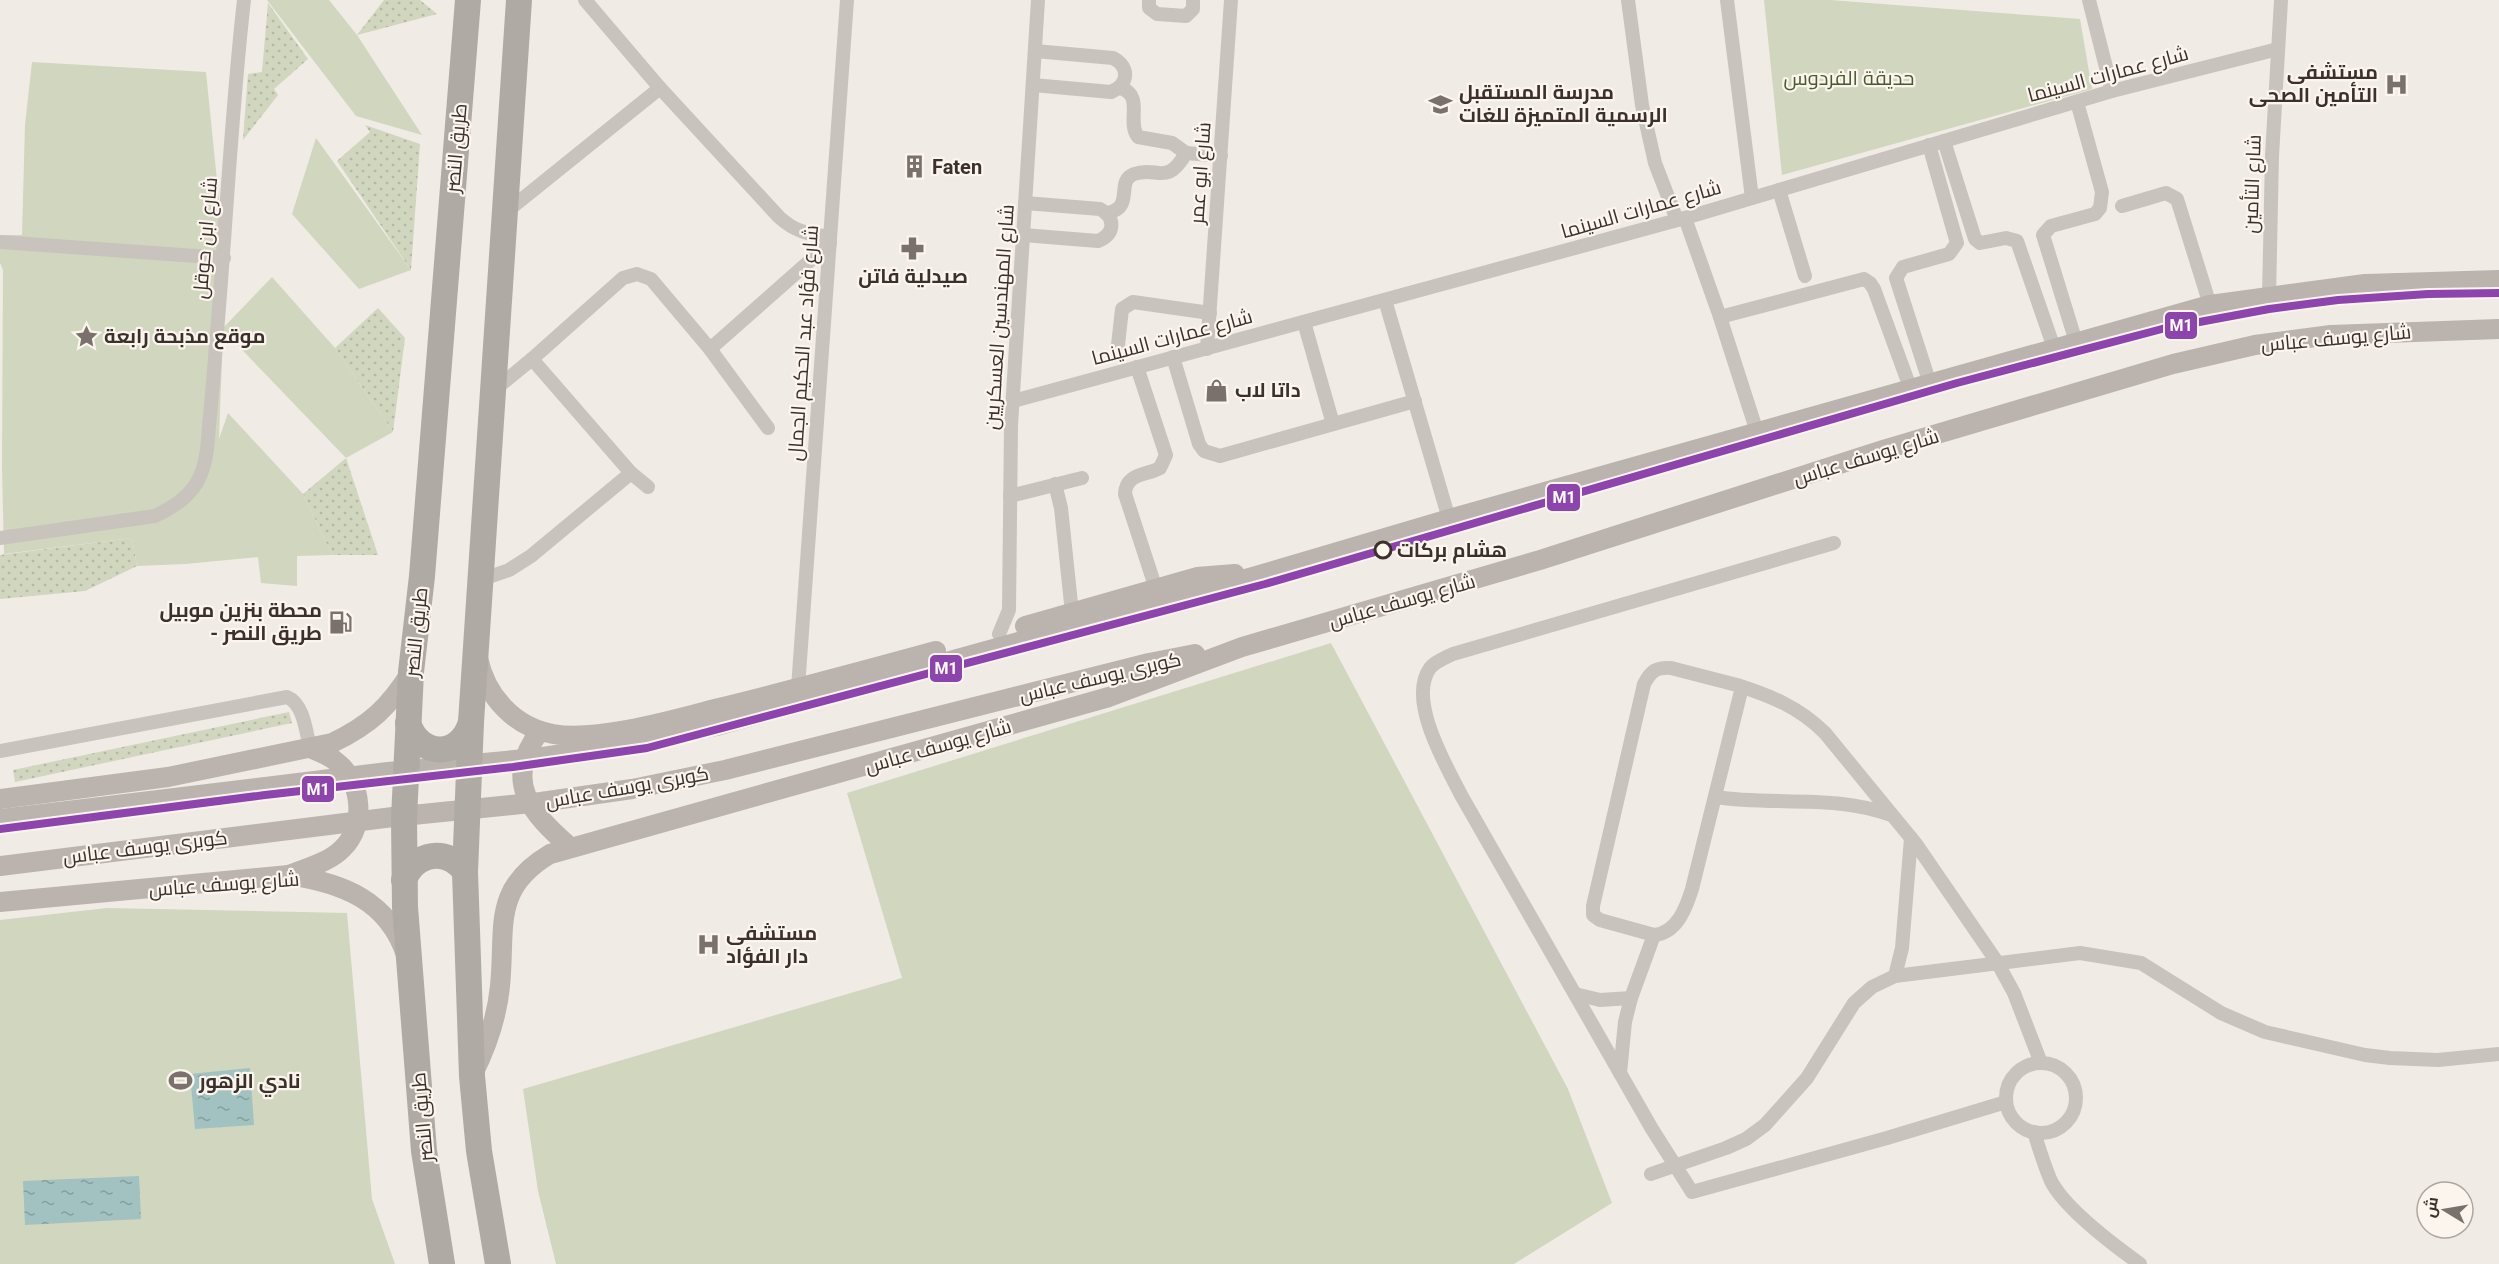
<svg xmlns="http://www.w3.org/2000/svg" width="2499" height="1264" font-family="Roboto,Cairo,sans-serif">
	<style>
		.grass { fill: url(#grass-dots) }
		.green { fill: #d1d6bf }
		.water { fill: url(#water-ripples) }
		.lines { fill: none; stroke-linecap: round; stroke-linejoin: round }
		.street { stroke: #c9c3be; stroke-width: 14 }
		.secondary { stroke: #bab3ae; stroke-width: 20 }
		.highway { stroke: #afaaa4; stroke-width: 26 }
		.metro-1-casing { stroke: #fbf5ee; stroke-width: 12 }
		.metro-1 { stroke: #8e44ad; stroke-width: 8 }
		.stop-dot { fill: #fbf5ee; stroke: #3b302b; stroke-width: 3 }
		.labels { text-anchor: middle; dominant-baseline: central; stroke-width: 4.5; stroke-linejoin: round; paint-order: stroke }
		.poi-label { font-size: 20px; font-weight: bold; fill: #3b302b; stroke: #fbf5ee; text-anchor: start }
		.street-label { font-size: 20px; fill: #3b302b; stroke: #fbf5ee }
		.park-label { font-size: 20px; fill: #4a5a2e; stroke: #fbf5ee }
		.stop-label { font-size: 20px; font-weight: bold; fill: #3b302b; stroke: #fbf5ee; text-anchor: start }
		.line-badge { stroke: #fbf5ee; stroke-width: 2 }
		.badge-label { font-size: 16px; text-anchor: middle; font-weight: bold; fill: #fff }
	</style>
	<defs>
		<pattern id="grass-dots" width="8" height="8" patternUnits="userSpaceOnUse" patternTransform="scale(1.5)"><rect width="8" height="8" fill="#d1d6bf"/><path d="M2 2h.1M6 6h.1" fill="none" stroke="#b4b8a4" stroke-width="1.8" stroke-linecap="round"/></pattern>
		<pattern id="water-ripples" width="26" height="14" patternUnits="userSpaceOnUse" patternTransform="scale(1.5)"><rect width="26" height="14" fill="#a1c2c1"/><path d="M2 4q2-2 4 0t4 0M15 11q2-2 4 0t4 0" fill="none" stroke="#849e9d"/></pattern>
	</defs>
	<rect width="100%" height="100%" fill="#f0ebe5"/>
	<g class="grass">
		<polygon points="384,0 420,0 437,14 357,35"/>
		<polygon points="268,3 308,59 274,89 278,95 243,140 248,74 262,72"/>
		<polygon points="365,125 420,144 411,270 337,161 370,132"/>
		<polygon points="378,308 405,338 393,432 335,348"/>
		<polygon points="346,458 378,555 332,555 303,494"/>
		<polygon points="132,538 137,566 85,591 0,599 0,555"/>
		<polygon points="289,712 292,723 15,782 13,770"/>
	</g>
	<g class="green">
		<polygon points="267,0 329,0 357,35 422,135 356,116"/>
		<polygon points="1764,0 1830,0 2080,19 2092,89 1782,175"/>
		<polygon points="32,62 206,72 225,260 223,328 272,277 335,348 393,432 346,458 223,330 219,439 228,413 303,494 332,555 297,556 297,586 261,583 258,557 185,564 137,566 132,538 4,554 2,467 3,270 0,263 0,235 22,235 25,125"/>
		<polygon points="316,138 411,270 359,289 292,214"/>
		<polygon points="1331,643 1568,1089 1612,1203 1514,1264 556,1264 538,1191 523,1089 902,978 847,793"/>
		<polygon points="107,908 347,913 372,1199 395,1264 0,1264 0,920"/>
	</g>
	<g class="water">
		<polygon points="250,1068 254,1125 195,1129 190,1074"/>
		<polygon points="139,1176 141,1219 25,1225 23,1181"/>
	</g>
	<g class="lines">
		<g class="street">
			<path d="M 585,0 L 660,88 L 779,217 C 795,232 809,234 830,237"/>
			<polyline points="1149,0 1149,8 1157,14 1186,16 1193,9 1193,0"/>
			<polyline points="1628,0 1642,105 1655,163 1677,220"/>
			<polyline points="1727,0 1752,198"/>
			<polyline points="2089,0 2112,91"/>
			<path d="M 1033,85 L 1111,92 C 1129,84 1130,67 1113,58 L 1035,51"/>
			<path d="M 1120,88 C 1145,95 1126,122 1138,137 L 1172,143 L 1186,153 L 1221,156"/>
			<polyline points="1944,141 1975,239 1980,243 2006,238 2017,241 2054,348"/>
			<polyline points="1929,145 1957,243 1949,254 1903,267 1896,278 1930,384"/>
			<polyline points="1779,190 1805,276"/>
			<polyline points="2122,206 2166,193 2177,199 2210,305"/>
			<polyline points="506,212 660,88"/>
			<path d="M 1108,213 C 1135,207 1115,181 1134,174 C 1157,165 1166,188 1186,153"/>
			<polyline points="1685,218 1720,317 1757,432"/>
			<path d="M 1023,235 L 1098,241 C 1115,234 1116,218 1100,209 L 1025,203"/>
			<polyline points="0,242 224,258"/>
			<polyline points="2269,297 2272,156 2281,0"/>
			<polyline points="1385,300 1449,519"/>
			<polyline points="1720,317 1864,279 1870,283 1874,289 1911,390"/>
			<polyline points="1304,322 1333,424"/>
			<polyline points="2076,342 2043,235 2051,226 2095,214 2100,208 2102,192 2077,102"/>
			<polyline points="1118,345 1122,309 1133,302 1210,313"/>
			<polyline points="710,349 830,243"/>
			<polyline points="1207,349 1231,0"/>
			<polyline points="1173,357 1199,444 1204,451 1220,456 1415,401"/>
			<polyline points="532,359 631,473 648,487"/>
			<path d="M 1137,367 L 1166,455 L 1160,468 C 1145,476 1126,473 1125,494 L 1156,589"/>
			<polyline points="493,391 532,359 623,278 637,274 651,279 710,349 768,428"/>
			<polyline points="1013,401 1685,218 2112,91 2278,49"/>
			<polyline points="1055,484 1061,508 1072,613"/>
			<polyline points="1010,496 1082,478"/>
			<path d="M 0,538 L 155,516 C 174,507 193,495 201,474 C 207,459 208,441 209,425 C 212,398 214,371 216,344 C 226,229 231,114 244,0"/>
			<path d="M 1834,543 L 1453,654 C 1445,658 1436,661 1430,668 C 1407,700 1446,765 1461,795 L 1652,1129 L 1692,1192 L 1887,1138 L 2006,1102"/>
			<polyline points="480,580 509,570 531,556 631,473"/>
			<polyline points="999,634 1009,610 1011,425 1038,0"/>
			<path d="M 1742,687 L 1692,889 C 1686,908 1677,933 1654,935 L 1600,920 L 1593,915 L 1593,906 L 1644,684 C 1651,671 1656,667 1671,668 L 1737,685 C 1771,696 1799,707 1825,733 L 1916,844 L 1997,962 L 2014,993 L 2041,1063"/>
			<polyline points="798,688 847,0"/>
			<path d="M 0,751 L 287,697 C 304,704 306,732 310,748"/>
			<path d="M 1715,797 C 1774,806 1834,794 1891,815"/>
			<polyline points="1895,976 1902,948 1911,838"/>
			<polyline points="1575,994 1600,1000 1631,998"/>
			<circle cx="2041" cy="1098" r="35"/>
			<polyline points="1620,1073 1625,1022 1631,998 1654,935"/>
			<path d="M 2034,1132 C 2039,1148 2044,1165 2051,1181 C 2065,1209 2115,1246 2140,1264"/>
			<polyline points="1651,1174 1726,1148 1746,1139 1765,1125 1807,1078 1854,1003 1872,987 1895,976 2080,953 2141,963 2221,1013 2265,1032 2365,1055 2390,1058 2438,1060 2499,1054"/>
		</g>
		<g class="secondary">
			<polyline points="1025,626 1197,577 1235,574"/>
			<path d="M 478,658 C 486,696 514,727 553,734 C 596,742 673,720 715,709 C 789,691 863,671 936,651"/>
			<path d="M 540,731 C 502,781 531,813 570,847"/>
			<path d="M 0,799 L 168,777 L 332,743 C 370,725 389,707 411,672"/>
			<polyline points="0,819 388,772 536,758 625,745 716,726 1253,577 1449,519 2210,305 2365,284 2499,280"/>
			<polyline points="0,866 393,817 541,802 632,789 725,770 1149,663 1195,654"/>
			<path d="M 289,875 C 307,868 330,862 343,848 C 366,825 362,784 339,764 C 331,756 320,752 310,748"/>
			<path d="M 0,902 L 289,875 C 342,883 388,900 406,955"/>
			<path d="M 473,1074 C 487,1046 497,1018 500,986 C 506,928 491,889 550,854 L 1109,697 L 1242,647 L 1540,560 L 1883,450 L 2173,364 L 2255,345 L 2331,335 L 2499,329"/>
		</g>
		<g class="highway">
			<path d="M 408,723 C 420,759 461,758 471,722"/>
			<path d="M 404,880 C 415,852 448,847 465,872"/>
			<polyline points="442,1264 424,1151 405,907 404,818 411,672 422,576 468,0"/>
			<polyline points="498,1264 479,1151 472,1076 465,872 471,722 519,0"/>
		</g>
		<defs>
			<polyline id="metro-1" points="0,829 265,795 513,767 647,748 1265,584 1957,383 2162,329 2269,309 2338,300 2428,294 2499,293"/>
		</defs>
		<use href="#metro-1" class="metro-1-casing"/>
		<use href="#metro-1" class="metro-1"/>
	</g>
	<defs>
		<symbol id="hospital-bare" viewBox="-9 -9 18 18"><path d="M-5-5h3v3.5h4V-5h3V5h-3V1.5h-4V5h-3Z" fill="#7a716c" stroke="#fbf5ee" stroke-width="2.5" paint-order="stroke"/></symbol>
		<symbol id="school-bare" viewBox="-9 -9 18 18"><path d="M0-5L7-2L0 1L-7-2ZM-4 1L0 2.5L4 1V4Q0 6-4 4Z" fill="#7a716c" stroke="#fbf5ee" stroke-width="2.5" paint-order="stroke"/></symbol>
		<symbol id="building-bare" viewBox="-9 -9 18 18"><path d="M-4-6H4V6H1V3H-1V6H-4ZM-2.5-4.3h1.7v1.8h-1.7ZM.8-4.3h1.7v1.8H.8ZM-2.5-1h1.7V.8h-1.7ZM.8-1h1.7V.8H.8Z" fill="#7a716c" stroke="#fbf5ee" stroke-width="2.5" paint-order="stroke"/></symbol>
		<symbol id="pharmacy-bare" viewBox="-9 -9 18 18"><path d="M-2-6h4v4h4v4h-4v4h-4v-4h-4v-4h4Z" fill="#7a716c" stroke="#fbf5ee" stroke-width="2.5" paint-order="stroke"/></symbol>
		<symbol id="sight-bare" viewBox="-9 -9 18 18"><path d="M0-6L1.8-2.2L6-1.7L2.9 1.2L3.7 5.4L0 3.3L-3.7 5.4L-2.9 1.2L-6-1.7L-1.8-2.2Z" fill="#7a716c" stroke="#fbf5ee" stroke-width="2.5" paint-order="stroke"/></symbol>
		<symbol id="shop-bare" viewBox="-9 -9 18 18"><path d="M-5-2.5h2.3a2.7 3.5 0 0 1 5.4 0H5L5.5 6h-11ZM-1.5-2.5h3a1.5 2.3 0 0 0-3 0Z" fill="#7a716c" stroke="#fbf5ee" stroke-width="2.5" paint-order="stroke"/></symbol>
		<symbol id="fuel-bare" viewBox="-9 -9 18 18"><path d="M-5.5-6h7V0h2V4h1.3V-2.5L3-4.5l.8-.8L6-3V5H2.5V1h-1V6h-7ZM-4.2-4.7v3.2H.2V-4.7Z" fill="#7a716c" stroke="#fbf5ee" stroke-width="2.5" paint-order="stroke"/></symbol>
		<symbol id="stadium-bare" viewBox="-9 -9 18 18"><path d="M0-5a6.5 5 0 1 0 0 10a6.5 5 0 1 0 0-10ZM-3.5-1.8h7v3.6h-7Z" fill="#7a716c" stroke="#fbf5ee" stroke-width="2.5" paint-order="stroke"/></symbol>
	</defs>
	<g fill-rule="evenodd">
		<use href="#hospital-bare" x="2380" y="68" width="33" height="33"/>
		<use href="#school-bare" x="1424" y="88" width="33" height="33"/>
		<use href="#building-bare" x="898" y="150" width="33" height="33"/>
		<use href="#pharmacy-bare" x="896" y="232" width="33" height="33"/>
		<use href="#sight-bare" x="70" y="320" width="33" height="33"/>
		<use href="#shop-bare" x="1200" y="374" width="33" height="33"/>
		<use href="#fuel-bare" x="324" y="606" width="33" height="33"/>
		<use href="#hospital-bare" x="692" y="928" width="33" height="33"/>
		<use href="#stadium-bare" x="164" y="1064" width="33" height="33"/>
	</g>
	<circle class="stop-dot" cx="1383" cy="550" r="8"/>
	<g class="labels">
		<g class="poi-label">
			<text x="2378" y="72" text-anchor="end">مستشفى<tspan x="2378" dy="23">التأمين الصحى</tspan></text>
			<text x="1459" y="92">مدرسة المستقبل<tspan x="1459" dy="23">الرسمية المتميزة للغات</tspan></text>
			<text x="932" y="167">Faten</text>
			<text x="913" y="276" text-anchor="middle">صيدلية فاتن</text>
			<text x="104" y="336">موقع مذبحة رابعة</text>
			<text x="1235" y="390">داتا لاب</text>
			<text x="322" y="610" text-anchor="end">محطة بنزين موبيل<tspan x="322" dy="23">- طريق النصر</tspan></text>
			<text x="726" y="933">مستشفى<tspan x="726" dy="23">دار الفؤاد</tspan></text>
			<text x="199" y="1081">نادي الزهور</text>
		</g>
		<g class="street-label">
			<text transform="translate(2108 74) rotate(-15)">شارع عمارات السينما</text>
			<text transform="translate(456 148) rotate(-85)">طريق النصر</text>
			<text transform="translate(1200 173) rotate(-86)">شارع ابو عمر</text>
			<text transform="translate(2252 184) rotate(-88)">شارع التأمين</text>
			<text transform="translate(1641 209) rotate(-16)">شارع عمارات السينما</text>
			<text transform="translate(205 238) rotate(-85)">شارع ابن حوقل</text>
			<text transform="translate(999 317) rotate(-86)">شارع المهندسين العسكريين</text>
			<text transform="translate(1172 337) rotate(-15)">شارع عمارات السينما</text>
			<text transform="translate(2336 338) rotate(-5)">شارع يوسف عباس</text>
			<text transform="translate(803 343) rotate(-86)">شارع فؤاد عبد الحكيم الجمال</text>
			<text transform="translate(1866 457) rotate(-17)">شارع يوسف عباس</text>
			<text transform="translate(1402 601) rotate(-16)">شارع يوسف عباس</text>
			<text transform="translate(416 632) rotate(-84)">طريق النصر</text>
			<text transform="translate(1100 677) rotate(-13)">كوبرى يوسف عباس</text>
			<text transform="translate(938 746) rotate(-16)">شارع يوسف عباس</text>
			<text transform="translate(627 787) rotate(-10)">كوبرى يوسف عباس</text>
			<text transform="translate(145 847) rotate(-7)">كوبرى يوسف عباس</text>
			<text transform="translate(224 884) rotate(-4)">شارع يوسف عباس</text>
			<text transform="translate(422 1117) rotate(-95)">طريق النصر</text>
		</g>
		<g class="park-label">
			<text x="1849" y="78">حديقة الفردوس</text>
		</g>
		<g class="stop-label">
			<text x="1397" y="550">هشام بركات</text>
		</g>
	</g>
	<g class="line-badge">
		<rect x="2164" y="311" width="34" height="29" rx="6" fill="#8e44ad"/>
		<rect x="1546" y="483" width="35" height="29" rx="6" fill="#8e44ad"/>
		<rect x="929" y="654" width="34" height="29" rx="6" fill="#8e44ad"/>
		<rect x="301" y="775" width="34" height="28" rx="6" fill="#8e44ad"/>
	</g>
	<g class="badge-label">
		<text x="2181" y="331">M1</text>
		<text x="1564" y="503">M1</text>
		<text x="946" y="674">M1</text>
		<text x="318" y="795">M1</text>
	</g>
	<g transform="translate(2445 1210) rotate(281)"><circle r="28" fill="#fbf5ee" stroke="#aea6a0" stroke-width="1.5"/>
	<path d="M0-4.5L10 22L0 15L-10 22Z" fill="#7a716c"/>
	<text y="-9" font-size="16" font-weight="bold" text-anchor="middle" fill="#3b302b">ش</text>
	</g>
</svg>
